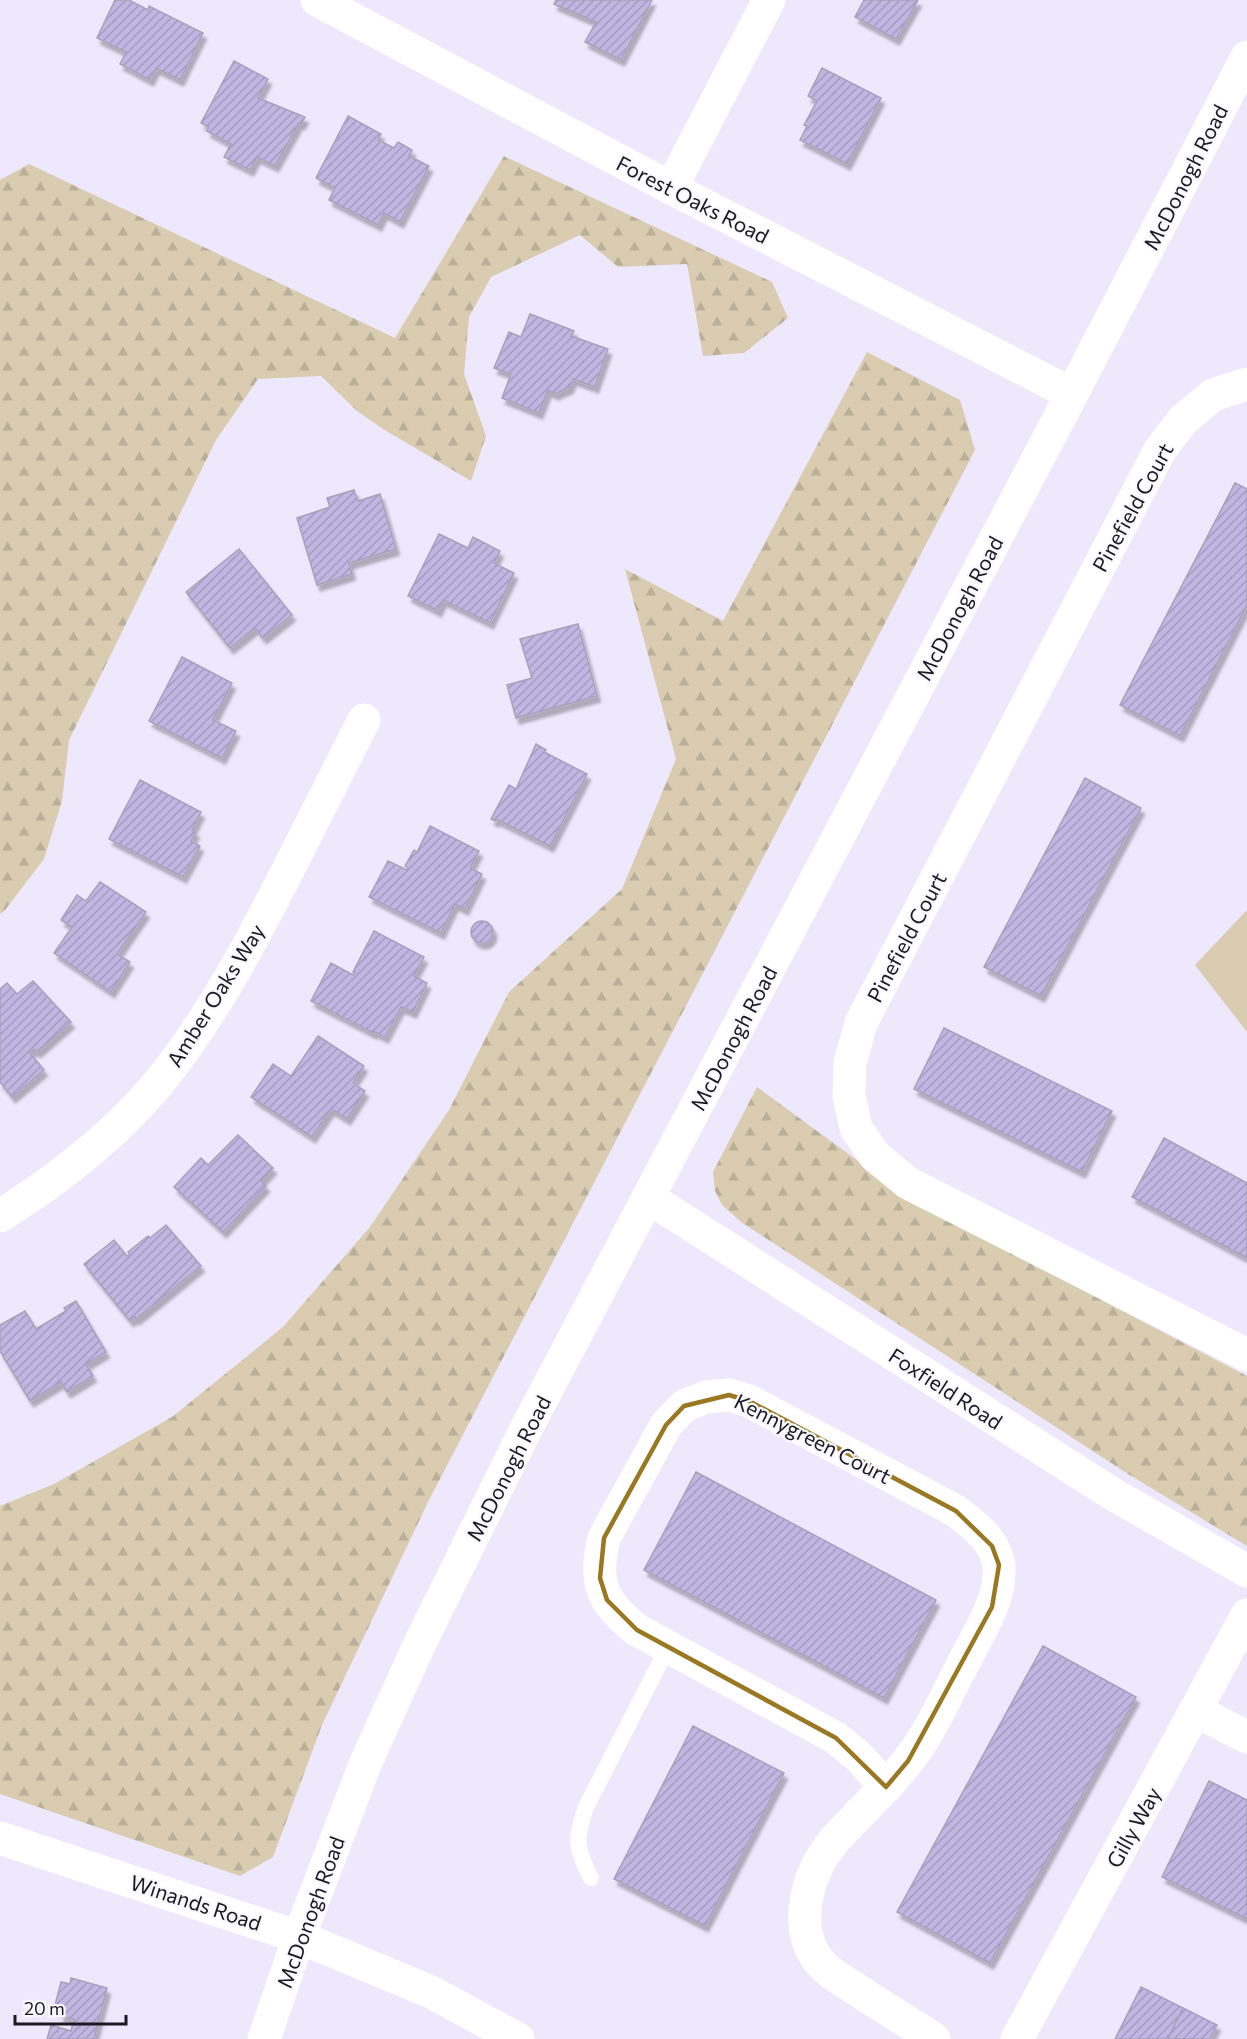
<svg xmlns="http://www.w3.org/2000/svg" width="1247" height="2039" font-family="Commissioner,sans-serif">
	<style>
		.forest { fill: url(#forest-firs) }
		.park { fill: #d9ccb1 }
		.building { fill: url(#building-hatch); stroke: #a8a1ba; stroke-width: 1.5; filter: url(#shadow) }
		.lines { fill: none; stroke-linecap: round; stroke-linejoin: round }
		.service { stroke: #fff; stroke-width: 16 }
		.minor { stroke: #fff; stroke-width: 33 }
		.tertiary { stroke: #fff; stroke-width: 33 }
		.secondary { stroke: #fff; stroke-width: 33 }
		.marked { fill: none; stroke: #9a7822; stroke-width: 4.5; stroke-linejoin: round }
		.labels { text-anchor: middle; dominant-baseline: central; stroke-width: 4.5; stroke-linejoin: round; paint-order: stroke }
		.street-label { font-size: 21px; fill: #1b1922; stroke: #f9f8fd }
	</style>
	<defs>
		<pattern id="forest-firs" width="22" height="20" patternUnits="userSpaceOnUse" patternTransform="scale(1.5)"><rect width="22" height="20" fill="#d9ccb1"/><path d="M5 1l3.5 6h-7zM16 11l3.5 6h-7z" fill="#baaf98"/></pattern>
		<pattern id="building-hatch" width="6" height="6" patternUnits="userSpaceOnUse" patternTransform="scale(1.5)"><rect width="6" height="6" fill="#c1b5e1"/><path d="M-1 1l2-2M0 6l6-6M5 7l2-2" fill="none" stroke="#a59bc1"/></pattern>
		<filter id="shadow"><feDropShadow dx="3.5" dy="6" stdDeviation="1.5" flood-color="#0004"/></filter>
	</defs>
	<rect width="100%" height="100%" fill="#eee8fd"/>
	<g class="forest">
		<polygon points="504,156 772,282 788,318 744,353 703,356 687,264 618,267 580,235 491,277 469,317 464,374 486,436 471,481 383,429 357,411 321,376 258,379 216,440 69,740 62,801 44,859 5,910 0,914 0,180 29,164 395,338"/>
		<polygon points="867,352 960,400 975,450 428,1502 322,1725 273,1857 240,1876 0,1794 0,1506 54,1484 172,1417 283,1327 370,1227 449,1110 509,992 622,889 676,759 625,569 723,621"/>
		<polygon points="757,1087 858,1161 902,1196 1247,1376 1247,1546 1128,1474 741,1222 722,1205 715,1191 713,1172"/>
	</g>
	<polygon class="park" points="1247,910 1247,1032 1195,965"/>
	<g class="building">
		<polygon points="115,0 129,0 148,10 149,6 203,33 180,80 156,68 150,80 120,64 126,52 97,38"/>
		<polygon points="556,0 652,0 621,60 585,42 596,22 554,4"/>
		<polygon points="864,0 918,0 896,39 855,17"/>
		<polygon points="234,61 268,79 258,98 305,117 301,124 299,123 275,166 257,157 250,170 224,157 231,144 207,131 209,127 201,123"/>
		<polygon points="822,68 881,98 847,164 800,140 807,126 804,125 817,101 808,96"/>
		<polygon points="348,116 381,134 378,140 394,148 398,142 412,150 409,156 429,166 400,222 384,213 378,225 329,200 335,188 316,178"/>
		<polygon points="530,314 574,331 571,336 608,349 595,387 573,379 570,387 555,394 548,390 539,413 502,398 511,374 494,368 509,332 521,337"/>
		<polygon points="1235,483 1247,489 1247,605 1180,736 1120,705"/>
		<polygon points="354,490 358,501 380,494 396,549 349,563 352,574 317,585 297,518 330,507 327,498"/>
		<polygon points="439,534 468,548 473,537 500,551 494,563 514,573 490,623 443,600 438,611 408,596"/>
		<polygon points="239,549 292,615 263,638 255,628 230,648 186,592"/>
		<polygon points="578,624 597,696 516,718 507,685 532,678 520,639"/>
		<polygon points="182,657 232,683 213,720 236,731 222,758 149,721"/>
		<polygon points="536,744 546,750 544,752 587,774 550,846 496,819 495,821 491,819 509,785 516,789"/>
		<polygon points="1085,778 1141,808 1041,996 984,967"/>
		<polygon points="140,780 201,812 192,830 196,832 191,841 200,846 183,877 109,839"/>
		<polygon points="430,826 479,851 470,868 482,874 465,909 455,904 441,933 369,897 388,861 407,870 408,868 405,866 414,850 417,852"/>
		<polygon points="100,882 146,912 117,954 130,962 111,992 54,953 72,927 61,920 77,895 86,901"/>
		<circle cx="482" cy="932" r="11"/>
		<polygon points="374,931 424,957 414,976 427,983 413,1012 401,1007 385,1037 373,1031 373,1033 311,1001 331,963 353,975 355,972 353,972"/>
		<polygon points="33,981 71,1022 37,1052 34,1049 30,1053 44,1070 12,1097 0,1082 0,989 7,983 17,994"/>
		<polygon points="944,1028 1112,1111 1082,1172 914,1089"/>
		<polygon points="318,1036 364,1066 353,1083 365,1091 347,1119 331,1109 312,1137 251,1097 273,1064 291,1076"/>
		<polygon points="238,1135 273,1168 261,1181 266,1186 223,1232 174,1187 201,1158 208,1165"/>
		<polygon points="1164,1138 1247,1183 1247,1258 1132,1197"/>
		<polygon points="166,1225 201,1266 136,1319 135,1317 130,1321 84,1264 114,1240 127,1256 130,1254 128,1252 148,1236 150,1238"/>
		<polygon points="76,1301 106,1352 86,1364 93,1376 67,1392 61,1382 30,1401 0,1351 0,1325 25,1311 36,1329 66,1311 64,1308"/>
		<polygon points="696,1472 936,1600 884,1698 644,1570"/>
		<polygon points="1043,1646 1136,1697 990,1963 897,1912"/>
		<polygon points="693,1726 784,1773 705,1926 614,1879"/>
		<polygon points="1209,1781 1247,1800 1247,1919 1162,1877"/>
		<polygon points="71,1978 107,1988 94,2039 47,2039 51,2025 71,2031 74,2019 60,2016 62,2011 54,2009 61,1982 70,1984"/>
		<polygon points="1141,1987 1183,2008 1168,2039 1115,2039"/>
		<polygon points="1183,2008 1217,2025 1209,2039 1168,2039"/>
	</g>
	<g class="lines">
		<path class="service" d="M 591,1878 C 575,1847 575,1839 586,1807 L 668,1647"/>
		<g class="minor">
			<polyline points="317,0 671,188 1072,394"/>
			<polyline points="671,188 769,0"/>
			<polyline points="1247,384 1213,395 1183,420 1160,450 861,1023 850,1063 849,1096 856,1128 875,1156 908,1183 1247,1355"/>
			<polyline points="649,1198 1111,1493 1247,1571"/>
			<path d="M 0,1216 C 57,1180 112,1138 156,1086 C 209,1022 248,948 286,874 C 312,823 338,772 364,720"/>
			<polyline points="1196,1711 1247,1737"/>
			<path d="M 886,1787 L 859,1757 L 836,1738 L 637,1630 C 602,1602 593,1583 604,1538 L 666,1425 L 684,1406 L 706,1397 L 729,1395 L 749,1401 L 956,1511 C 974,1525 997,1542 999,1567 C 999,1574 999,1583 997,1590 C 991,1614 977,1637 965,1660 C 947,1694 931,1732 907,1762 C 885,1791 857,1814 833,1842 C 808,1872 794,1921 815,1956 C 826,1973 849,1984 865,1995 C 888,2010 911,2024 934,2039"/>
			<polyline points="1017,2039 1247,1615"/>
		</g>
		<polyline class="tertiary" points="0,1838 299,1937 431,1992 518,2039"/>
		<polyline class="secondary" points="264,2039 299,1937 366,1762 421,1641 526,1429 1072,394 1247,57"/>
	</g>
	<path class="marked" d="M 729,1395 L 749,1401 L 956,1511 L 992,1546 L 999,1565 L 992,1607 L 908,1761 L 886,1787 L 836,1738 L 637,1630 L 607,1600 L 600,1578 L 604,1538 L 666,1425 L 684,1406 Z"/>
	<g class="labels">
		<g class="street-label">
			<text transform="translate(1185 177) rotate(-63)">McDonogh Road</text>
			<text transform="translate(693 199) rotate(27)">Forest Oaks Road</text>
			<text transform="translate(1132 507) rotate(-61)">Pinefield Court</text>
			<text transform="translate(959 608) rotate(-62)">McDonogh Road</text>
			<text transform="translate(906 937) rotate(-62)">Pinefield Court</text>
			<text transform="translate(215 995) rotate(-58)">Amber Oaks Way</text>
			<text transform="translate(733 1038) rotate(-62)">McDonogh Road</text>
			<text transform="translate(946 1388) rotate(33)">Foxfield Road</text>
			<text transform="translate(813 1438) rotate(27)">Kennygreen Court</text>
			<text transform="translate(508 1468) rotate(-63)">McDonogh Road</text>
			<text transform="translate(1133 1827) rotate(-61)">Gilly Way</text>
			<text transform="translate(196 1902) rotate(18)">Winands Road</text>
			<text transform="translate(310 1912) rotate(-70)">McDonogh Road</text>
		</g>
	</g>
	<path d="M15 2015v9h111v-9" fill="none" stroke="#1b1922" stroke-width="3"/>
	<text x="24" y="2015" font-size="18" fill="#1b1922" stroke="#f9f8fd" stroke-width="4.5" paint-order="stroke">20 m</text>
</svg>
